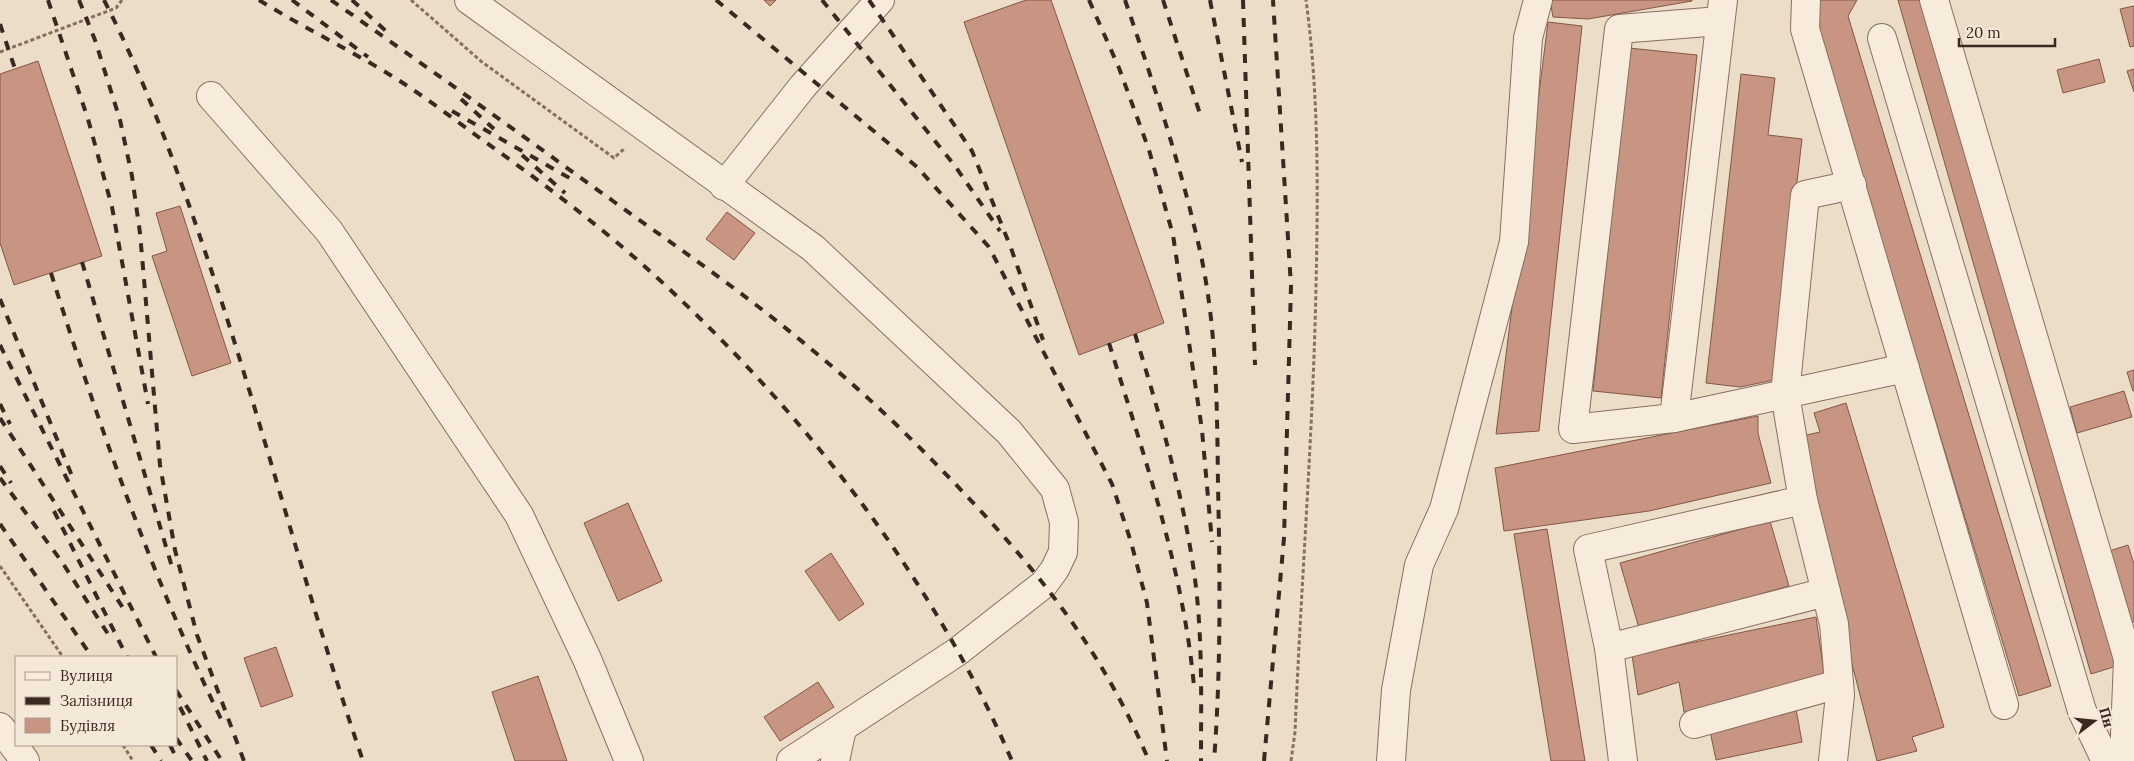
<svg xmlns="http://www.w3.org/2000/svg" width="2134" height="761" font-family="Lora,serif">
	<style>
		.building { fill: #c79582; stroke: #855646 }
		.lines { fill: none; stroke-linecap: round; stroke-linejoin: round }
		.minor-casing { stroke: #876f5f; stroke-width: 30 }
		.path { stroke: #876f5f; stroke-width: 3; stroke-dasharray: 4 2.5; stroke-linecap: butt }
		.minor { stroke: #f7ebdc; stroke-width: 28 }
		.rail { stroke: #392921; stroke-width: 4; stroke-dasharray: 9 9; stroke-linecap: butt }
	</style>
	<rect width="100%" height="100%" fill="#ecddc9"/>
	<g class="building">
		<polygon points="764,0 776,0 770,6"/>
		<polygon points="1026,0 1051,0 1164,323 1079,355 964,22"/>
		<polygon points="1550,0 1692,0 1692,1 1588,19 1553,17"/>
		<polygon points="1816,0 1857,0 1848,16 2051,686 2019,696 1814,19"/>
		<polygon points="1898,0 1923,0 2123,664 2091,674"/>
		<polygon points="2134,6 2134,46 2130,47 2120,9"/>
		<polygon points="1548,22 1582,26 1539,431 1496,434"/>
		<polygon points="1629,48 1697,55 1661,398 1593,391"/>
		<polygon points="2099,59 2105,82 2063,93 2057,70"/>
		<polygon points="38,61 102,256 14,285 0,243 0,74"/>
		<polygon points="2134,69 2134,92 2127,71"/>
		<polygon points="1741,74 1775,78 1768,135 1802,139 1774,380 1740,387 1706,383"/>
		<polygon points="180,206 231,363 192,376 152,256 167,251 156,213"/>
		<polygon points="727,212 755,233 734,260 706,239"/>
		<polygon points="2134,370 2134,391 2133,391 2127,372"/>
		<polygon points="2124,391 2132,417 2077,433 2070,407"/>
		<polygon points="1846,403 1944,727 1912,737 1917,751 1877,761 1834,594 1798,437 1820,432 1814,413"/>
		<polygon points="1758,416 1758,433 1771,483 1649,511 1504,531 1495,468"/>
		<polygon points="628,503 662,581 618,601 584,523"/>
		<polygon points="1770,521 1789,586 1639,628 1620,563"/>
		<polygon points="1547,529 1585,761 1551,761 1514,534"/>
		<polygon points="2128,545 2134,564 2134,622 2127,624 2106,552"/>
		<polygon points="831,553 864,604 839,621 805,571"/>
		<polygon points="1816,617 1825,680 1684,712 1679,682 1638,695 1632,655"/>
		<polygon points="276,647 293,696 261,707 244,658"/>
		<polygon points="538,676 567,761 515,761 492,692"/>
		<polygon points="818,682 834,707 780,741 764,717"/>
		<polygon points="1796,709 1802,742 1716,760 1709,726"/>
	</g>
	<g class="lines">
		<defs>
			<g id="minor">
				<polyline points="469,0 813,248 1009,432 1055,489 1064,522 1063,552 1055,569 1044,584 957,652 791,761"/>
				<polyline points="1806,0 1805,29 2004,705"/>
				<polyline points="1934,0 2128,659 2124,761"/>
				<polyline points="1720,21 1619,29 1573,429 1674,418 1905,368"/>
				<polyline points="1882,38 2082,711 2106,761"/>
				<polyline points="211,96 329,231 519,515 587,659 629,761"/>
				<polyline points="724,186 803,86 880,0"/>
				<polyline points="1674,418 1723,0"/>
				<polyline points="1803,500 1588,549 1609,648 1826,592"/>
				<polyline points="1609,648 1623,761"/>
				<polyline points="1694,724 1839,684"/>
				<polyline points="0,727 25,761"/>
				<polyline points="835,761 842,728"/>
				<polyline points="1391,761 1396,690 1419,565 1444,509 1514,242 1528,38 1538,0"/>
				<polyline points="1833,761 1840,695 1834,624 1803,500 1785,394 1805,195 1852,185"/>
			</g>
		</defs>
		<use href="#minor" class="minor-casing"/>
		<g class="path">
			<polyline points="411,0 482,62 614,158 624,149"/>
			<polyline points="0,52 116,8 122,0"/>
			<polyline points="0,566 63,657"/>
			<polyline points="123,745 133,761"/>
			<path d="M 1291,761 L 1295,732 C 1301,584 1313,435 1316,287 C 1318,192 1319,95 1306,0"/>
		</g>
		<use href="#minor" class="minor"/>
		<g class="rail">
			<polyline points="48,0 88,119 112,207 148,404"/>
			<polyline points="79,0 95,40 120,120 132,176 140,233 160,465 175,550 197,635 244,761"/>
			<path d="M 104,0 C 142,74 170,150 197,228 C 258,404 303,585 363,761"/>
			<path d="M 259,0 C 307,30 359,54 406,85 C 430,101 454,119 477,136 C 533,176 590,218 642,264 C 794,400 931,572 1012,761"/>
			<polyline points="292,0 368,57"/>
			<path d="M 331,0 C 426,66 520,134 613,201 C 678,248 744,293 805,344 C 867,394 924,450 978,508 C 1051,587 1107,661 1149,761"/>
			<polyline points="352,0 387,32"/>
			<polyline points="716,0 917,167 989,247 1112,484 1131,542 1147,603 1167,761"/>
			<polyline points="822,0 955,166 1000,231"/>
			<polyline points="869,0 972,151 1011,248 1043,340"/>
			<polyline points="1089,0 1119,68 1149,150 1173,235 1202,430 1212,542"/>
			<path d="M 1125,0 C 1152,79 1179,160 1198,242 C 1217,322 1217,404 1218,485 C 1220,577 1221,669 1214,761"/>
			<polyline points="1163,0 1201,117"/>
			<polyline points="1210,0 1242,162"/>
			<polyline points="1243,0 1255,365"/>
			<polyline points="0,24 15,69"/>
			<polyline points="461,99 494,129"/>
			<polyline points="452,111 573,180"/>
			<polyline points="522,155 565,193"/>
			<polyline points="82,262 172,567"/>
			<path d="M 51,273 C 99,426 152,577 222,721"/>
			<polyline points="0,299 72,476"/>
			<path d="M 1135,334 C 1158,410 1181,486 1193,565 C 1203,629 1201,696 1201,761"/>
			<path d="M 1109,343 C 1144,456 1183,568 1194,686"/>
			<polyline points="0,345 156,657"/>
			<polyline points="0,404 10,424"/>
			<polyline points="0,418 125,611"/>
			<polyline points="0,466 11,483"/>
			<polyline points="0,478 62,562 108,634"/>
			<polyline points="54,511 127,657"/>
			<polyline points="0,524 92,657"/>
			<polyline points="176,690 222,761"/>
			<polyline points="180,707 207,761"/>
			<polyline points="176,738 192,761"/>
			<polyline points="151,745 161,761"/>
			<polyline points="170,745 178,761"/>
			<polyline points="1264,761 1284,538 1291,286 1273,0"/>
		</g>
	</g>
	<rect x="15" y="656" width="162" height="90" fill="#f4e8d8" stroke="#a99c8f"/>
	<rect x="25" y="672" width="25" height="8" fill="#f7ebdc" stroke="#a99c8f"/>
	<text x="60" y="681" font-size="15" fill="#392921">Вулиця</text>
	<rect x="25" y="697" width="25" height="8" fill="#392921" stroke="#a99c8f"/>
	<text x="60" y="706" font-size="15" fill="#392921">Залізниця</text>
	<rect x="25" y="718" width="25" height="15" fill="#c79582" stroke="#a99c8f"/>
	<text x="60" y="731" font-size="15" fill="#392921">Будівля</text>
	<g transform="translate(2094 721) rotate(74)" stroke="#f4e8d8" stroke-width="4" paint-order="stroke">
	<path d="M0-4L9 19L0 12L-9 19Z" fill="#392921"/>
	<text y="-8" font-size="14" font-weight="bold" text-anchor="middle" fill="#392921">Пн</text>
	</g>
	<path d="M1959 38v8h96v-8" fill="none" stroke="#392921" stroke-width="2.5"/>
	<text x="1966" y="38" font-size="15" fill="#392921" stroke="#f4e8d8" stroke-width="4" paint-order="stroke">20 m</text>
</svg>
